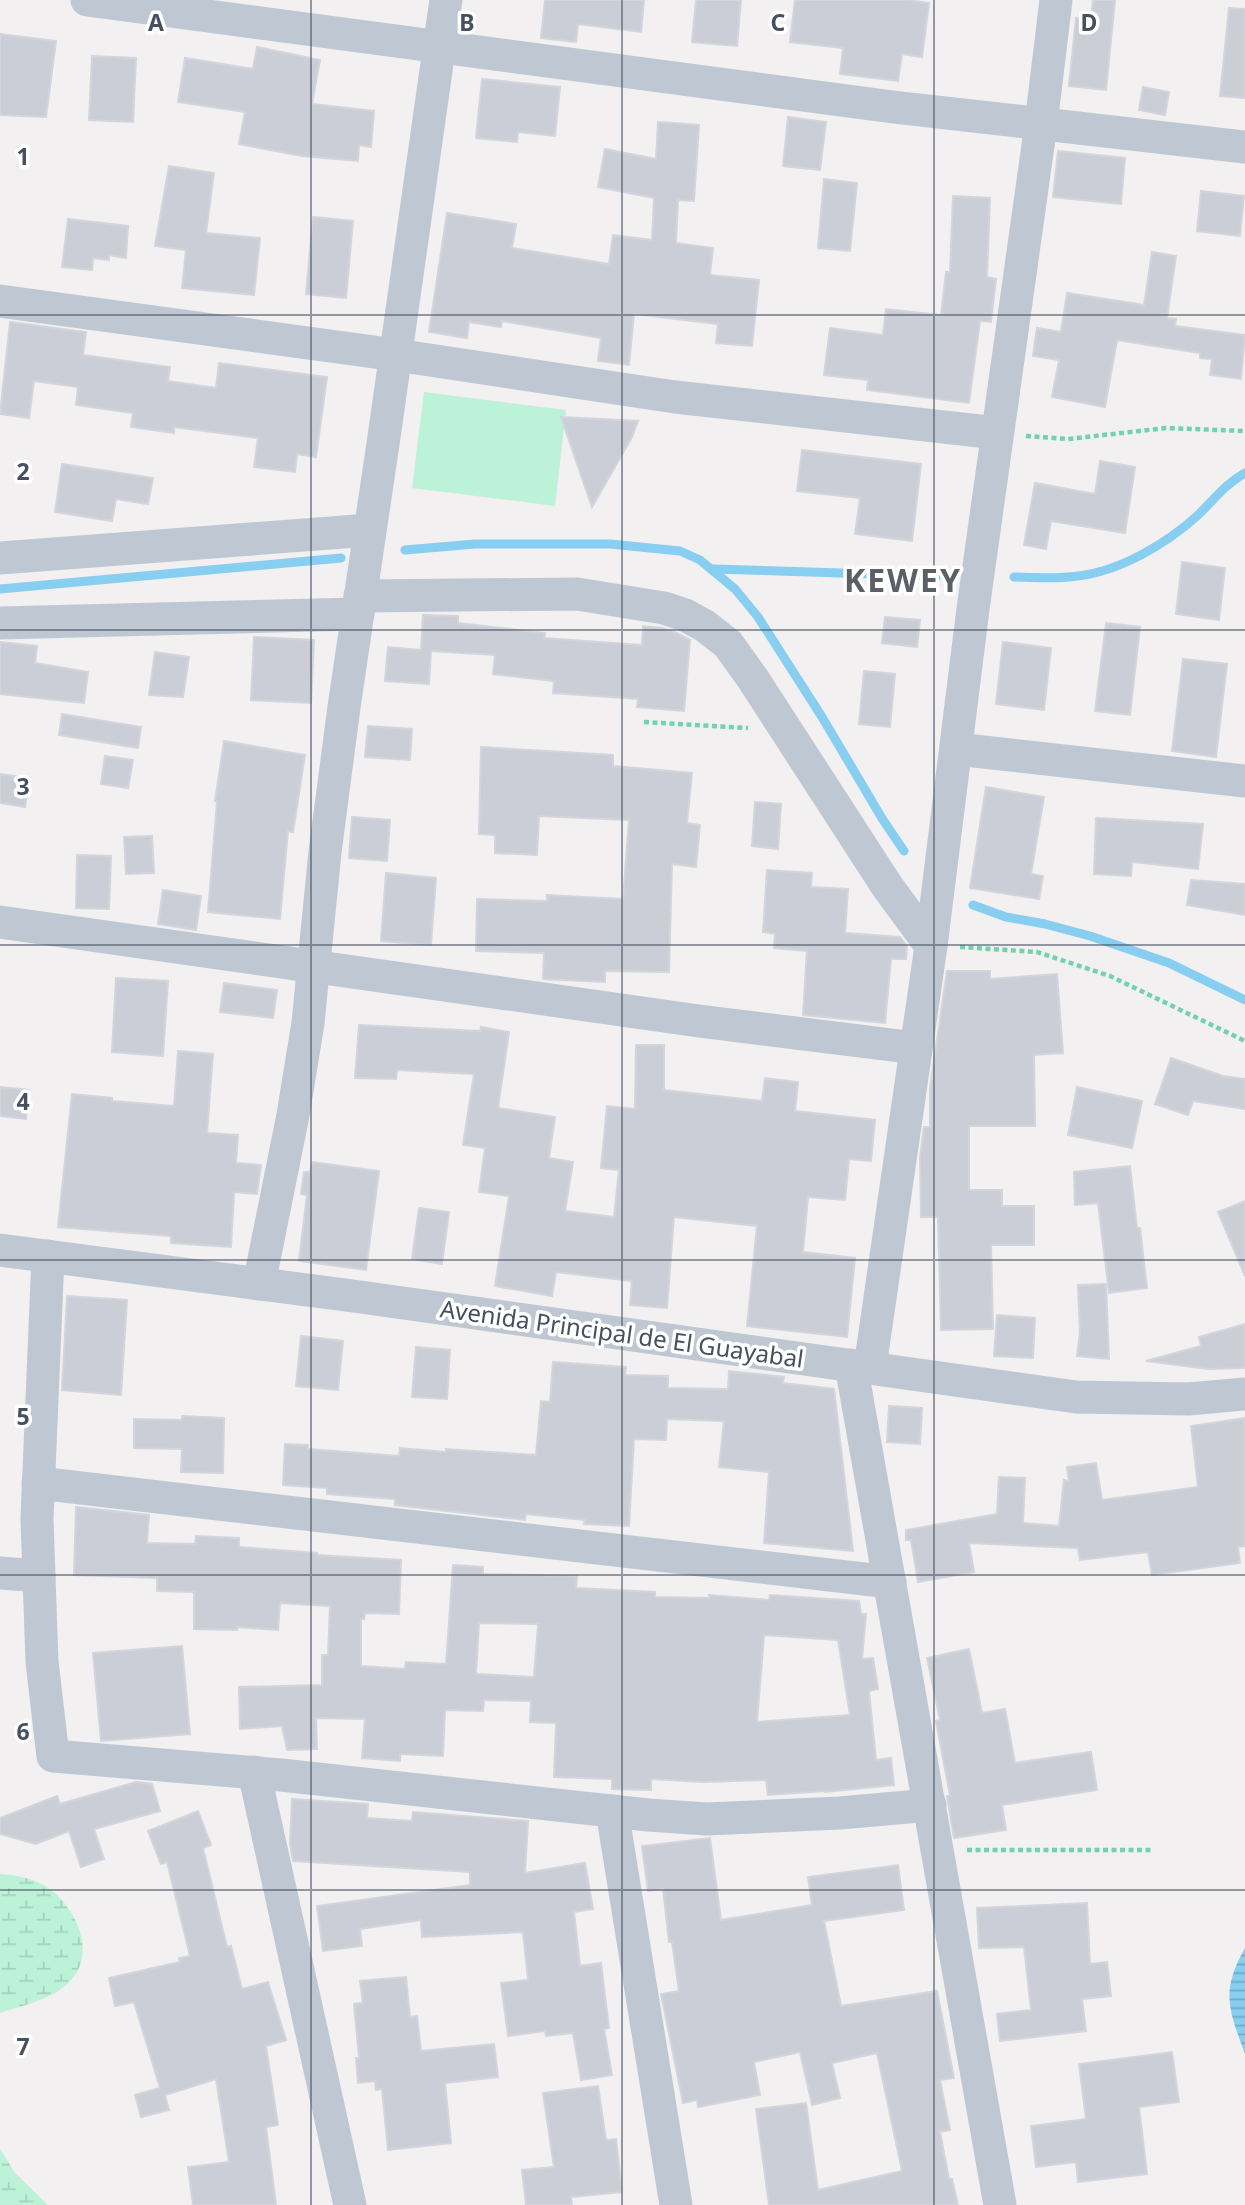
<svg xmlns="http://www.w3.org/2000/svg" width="1245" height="2205" font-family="'Noto Sans',sans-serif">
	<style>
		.wetland { fill: url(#wetland-marsh) }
		.park { fill: #bcf2d8 }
		.water { fill: url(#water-rules) }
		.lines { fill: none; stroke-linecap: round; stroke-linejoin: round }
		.stream { stroke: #87cef1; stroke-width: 9 }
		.building { fill: #cbced6; stroke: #d3d5dc; stroke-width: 2; fill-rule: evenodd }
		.path { stroke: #72d2af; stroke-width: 4.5; stroke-dasharray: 5 3.5; stroke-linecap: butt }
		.street { stroke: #bfc8d2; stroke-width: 33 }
		.grid { fill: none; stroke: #46505e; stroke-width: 2; stroke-opacity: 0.55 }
		.labels { text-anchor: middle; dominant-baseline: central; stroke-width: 7; stroke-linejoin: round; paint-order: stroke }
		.street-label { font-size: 24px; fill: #46505e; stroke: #fff }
		.district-label { font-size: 32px; font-weight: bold; letter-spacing: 2px; fill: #5c5f65; stroke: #fff }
		.grid-label { font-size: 23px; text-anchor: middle; font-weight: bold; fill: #46505e; stroke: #fff; stroke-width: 7; stroke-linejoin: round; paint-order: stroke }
	</style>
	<defs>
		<pattern id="wetland-marsh" width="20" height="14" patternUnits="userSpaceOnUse" patternTransform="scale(1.75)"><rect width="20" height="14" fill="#bcf2d8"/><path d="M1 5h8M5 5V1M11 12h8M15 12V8" fill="none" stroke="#a3d1bc"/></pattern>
		<pattern id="water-rules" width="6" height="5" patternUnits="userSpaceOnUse" patternTransform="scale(1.75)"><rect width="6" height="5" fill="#87cef1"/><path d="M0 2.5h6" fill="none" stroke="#70aac6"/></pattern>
	</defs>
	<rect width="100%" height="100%" fill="#f2f0f0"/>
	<g class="wetland">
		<path d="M 0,1874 C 17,1875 37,1879 51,1890 C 76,1909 96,1952 72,1979 C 55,1999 24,2005 0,2013 Z"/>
		<polygon points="0,2149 15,2173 48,2205 0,2205"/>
	</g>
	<polygon class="park" points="424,392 566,410 555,506 412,488"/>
	<path class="water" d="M 1245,1948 L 1245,2054 C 1229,2010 1220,1992 1245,1948 Z"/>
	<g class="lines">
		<g class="stream">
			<polyline points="405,550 475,544 610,544 680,551 700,560 735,589 758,617 822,717 883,820 904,851"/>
			<polyline points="713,569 937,576"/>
			<path d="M 1014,577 C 1035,578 1057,579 1078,576 C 1120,571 1166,544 1197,516 C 1213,501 1225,484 1245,473"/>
			<polyline points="0,589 341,558"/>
			<polyline points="973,905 1006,917 1045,924 1090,936 1169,963 1245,1000"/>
		</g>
	</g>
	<g class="building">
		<polygon points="545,0 644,0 641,32 578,24 576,42 541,38"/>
		<polygon points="696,0 741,0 737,46 692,42"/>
		<polygon points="795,0 907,0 929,3 922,57 902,54 898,81 840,74 843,48 790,42"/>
		<polygon points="1093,0 1115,0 1106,90 1069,86 1076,18 1091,20"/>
		<polygon points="1229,8 1245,9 1245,98 1220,96"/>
		<polygon points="0,34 56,41 46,117 0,115"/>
		<polygon points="257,47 320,60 312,104 374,111 371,147 359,145 358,161 302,156 239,144 245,112 178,102 185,58 253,69"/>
		<polygon points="92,56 136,58 133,122 89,120"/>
		<polygon points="482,79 560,87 555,136 518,132 517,142 476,138"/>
		<polygon points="1143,87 1169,92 1165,115 1139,110"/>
		<polygon points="788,117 826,122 820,170 783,166"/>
		<polygon points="658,122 699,125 694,201 678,200 676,243 713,248 710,275 759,280 752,346 716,343 718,324 634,314 629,365 598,361 601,338 502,321 501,327 469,322 467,338 429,332 447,213 516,224 512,248 609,264 613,235 652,240 654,198 598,187 605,149 656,159"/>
		<polygon points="1058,151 1125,158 1121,204 1053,197"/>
		<polygon points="169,166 214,173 206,233 260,238 254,295 182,288 186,250 155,246"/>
		<polygon points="824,179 857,183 850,251 818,248"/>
		<polygon points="1201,191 1244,196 1240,236 1197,231"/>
		<polygon points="953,196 990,198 987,277 996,279 991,322 980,321 969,403 867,390 868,380 824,375 830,328 883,335 886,309 941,315 946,272 950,272"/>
		<polygon points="313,217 353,221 346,298 306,294"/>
		<polygon points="68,219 128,226 126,258 109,255 109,260 93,258 92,270 62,267"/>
		<polygon points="1152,252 1176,256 1167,318 1176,319 1175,326 1245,335 1241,379 1210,375 1212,359 1200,358 1200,353 1117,340 1105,407 1052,397 1059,360 1033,356 1037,328 1061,332 1067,293 1144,305"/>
		<polygon points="10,322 86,332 83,355 170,367 168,381 216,388 219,363 327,377 316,457 297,454 295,472 254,467 258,438 174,427 174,433 131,427 133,413 76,405 78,387 34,381 29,418 0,414"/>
		<polygon points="561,417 638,421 632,437 592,507"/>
		<polygon points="802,450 921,464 912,541 855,534 860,498 797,491"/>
		<polygon points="1100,461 1135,467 1125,533 1051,521 1046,549 1024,545 1035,483 1095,494"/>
		<polygon points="62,464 153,478 148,504 116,499 112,521 55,512"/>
		<polygon points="1182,562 1225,568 1219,620 1176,614"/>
		<polygon points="423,615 458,616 458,623 545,633 544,638 642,645 643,626 662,628 677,633 690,640 684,711 637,707 638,699 553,693 554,681 493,674 495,655 431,651 429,684 385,681 388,647 421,650"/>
		<polygon points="885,617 920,620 917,647 882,643"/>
		<polygon points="1106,623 1140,627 1130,715 1095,711"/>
		<polygon points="254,637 314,640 311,703 251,700"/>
		<polygon points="0,642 37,646 35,663 88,672 84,703 0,694"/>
		<polygon points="1003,642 1051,648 1044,710 996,704"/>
		<polygon points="155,652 189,657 183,697 149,695"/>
		<polygon points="1183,659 1227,664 1216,757 1172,751"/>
		<polygon points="864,671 895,674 890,727 859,724"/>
		<polygon points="62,714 141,727 138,748 59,735"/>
		<polygon points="368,726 412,729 410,760 365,757"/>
		<polygon points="224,741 305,755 293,832 288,831 280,919 208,912 217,801 215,801"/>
		<polygon points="481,747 613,755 613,766 692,773 687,823 700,825 696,867 672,864 669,972 605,971 605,982 543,979 544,953 476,951 477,899 547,901 547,895 623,899 629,820 539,816 537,855 495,853 495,835 479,834"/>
		<polygon points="105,756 133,760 128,788 101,784"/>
		<polygon points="0,774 29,778 25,807 0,803"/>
		<polygon points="986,787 1044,797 1031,874 1043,876 1039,899 970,888"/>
		<polygon points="755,802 781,804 778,849 752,846"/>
		<polygon points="352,817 390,820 387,861 349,858"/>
		<polygon points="1096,818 1203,824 1198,869 1132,862 1131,876 1094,874"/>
		<polygon points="152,836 154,873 126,874 124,837"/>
		<polygon points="77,855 111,856 109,909 76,908"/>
		<polygon points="767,870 812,873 811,887 848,889 845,933 900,937 907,946 906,959 891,959 885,1023 803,1015 807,951 774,948 775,934 763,932"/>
		<polygon points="386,873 436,878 431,945 381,941"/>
		<polygon points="1191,880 1245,884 1245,915 1187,905"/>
		<polygon points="163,890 201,896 196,930 158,924"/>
		<polygon points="947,971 990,971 990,979 1057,974 1063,1053 1034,1055 1035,1126 969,1126 969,1190 1002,1190 1002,1206 1034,1206 1034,1245 991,1245 993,1329 941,1330 938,1217 921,1217 920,1157 924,1127 930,1127 930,1088"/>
		<polygon points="116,978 168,981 163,1056 112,1052"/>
		<polygon points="224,983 277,990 273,1018 220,1012"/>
		<polygon points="359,1025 480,1031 481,1027 509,1032 498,1108 555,1117 549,1158 573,1162 565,1211 614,1217 619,1170 601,1168 607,1106 635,1109 636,1045 664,1045 664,1090 762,1101 765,1078 798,1082 795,1111 875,1120 871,1161 849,1159 845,1200 808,1197 803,1252 855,1258 847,1337 747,1326 757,1226 674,1217 667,1308 630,1305 632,1281 556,1272 552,1296 495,1286 509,1196 479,1192 485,1148 463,1145 474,1074 397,1070 396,1079 355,1078"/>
		<polygon points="178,1051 213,1054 207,1133 238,1135 236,1163 261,1165 257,1194 234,1192 231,1247 171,1243 171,1236 58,1227 72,1094 112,1098 112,1101 174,1106"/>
		<polygon points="1171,1058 1223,1076 1245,1079 1245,1109 1193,1101 1188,1115 1155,1104"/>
		<polygon points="0,1087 29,1090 26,1119 0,1116"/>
		<polygon points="1077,1087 1142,1101 1132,1148 1068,1135"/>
		<polygon points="312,1162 379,1171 366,1270 299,1261 307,1195 301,1194 304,1172 310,1172"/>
		<polygon points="1130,1166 1137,1228 1140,1228 1147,1288 1109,1293 1098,1203 1075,1205 1074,1172"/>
		<polygon points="1245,1201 1245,1276 1218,1212"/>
		<polygon points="419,1208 449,1212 442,1264 412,1259"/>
		<polygon points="1106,1284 1109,1359 1077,1356 1080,1333 1078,1285"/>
		<polygon points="67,1296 127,1300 121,1395 62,1390"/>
		<polygon points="997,1315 1035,1318 1033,1358 994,1356"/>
		<polygon points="1245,1324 1245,1368 1208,1369 1146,1361 1201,1346 1199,1337"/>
		<polygon points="301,1336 343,1341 338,1390 296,1386"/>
		<polygon points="416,1347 450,1350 447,1399 412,1397"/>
		<polygon points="553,1362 626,1367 625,1375 668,1376 668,1388 728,1389 729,1371 784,1377 783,1383 834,1389 853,1551 764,1543 769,1472 719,1467 724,1421 667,1419 666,1440 634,1439 629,1526 584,1524 585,1520 526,1514 525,1520 395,1505 395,1499 327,1494 327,1488 283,1485 285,1444 308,1445 308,1449 399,1456 400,1448 446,1452 446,1449 536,1455 541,1401 550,1402"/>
		<polygon points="889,1406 922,1408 920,1444 887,1442"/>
		<polygon points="182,1416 224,1418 223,1473 181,1472 182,1449 134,1448 134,1419 182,1420"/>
		<polygon points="1245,1418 1245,1546 1238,1547 1240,1563 1152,1575 1148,1552 1080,1560 1078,1548 969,1543 974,1572 918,1582 911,1540 906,1540 906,1530 997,1514 999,1477 1025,1478 1023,1523 1059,1526 1064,1480 1069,1481 1067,1467 1096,1463 1102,1500 1198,1487 1191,1426"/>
		<path d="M 76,1507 L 149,1515 L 147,1543 L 195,1544 L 196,1536 L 239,1538 L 239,1547 L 317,1553 L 317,1555 L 401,1560 L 399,1614 L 365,1613 L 364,1619 L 361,1619 L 361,1666 L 405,1669 L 406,1662 L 446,1664 L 453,1565 L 483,1567 L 483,1574 L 577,1576 L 576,1588 L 655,1592 L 655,1597 L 709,1598 L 709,1595 L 769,1600 L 770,1595 L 859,1601 L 861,1614 L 866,1614 L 862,1659 L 873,1658 L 878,1689 L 869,1691 L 876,1760 L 891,1758 L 894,1785 L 825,1792 L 825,1791 L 768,1795 L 766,1780 L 703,1782 L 651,1779 L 651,1790 L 612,1789 L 612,1779 L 554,1777 L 556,1723 L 530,1722 L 531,1701 L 484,1700 L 483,1711 L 445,1710 L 443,1756 L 400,1754 L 400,1761 L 362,1758 L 365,1719 L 316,1718 L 317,1749 L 287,1750 L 282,1726 L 240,1729 L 239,1687 L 322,1685 L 322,1655 L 328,1655 L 330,1606 L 280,1603 L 278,1630 L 237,1627 L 237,1630 L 194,1629 L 194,1592 L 157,1591 L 157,1578 L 74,1575 ZM 479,1623 L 538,1624 L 534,1677 L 476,1674 ZM 764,1635 L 838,1640 L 850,1715 L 757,1722 Z"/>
		<polygon points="182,1646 190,1734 101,1741 93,1653"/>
		<polygon points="969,1649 982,1713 1005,1709 1015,1763 1091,1752 1097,1790 1002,1805 1006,1830 954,1838 947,1796 950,1796 936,1721 940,1720 927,1658"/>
		<polygon points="136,1782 152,1784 160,1811 94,1829 104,1859 81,1867 69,1831 36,1844 0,1834 0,1818 57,1796 60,1804"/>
		<polygon points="292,1799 368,1804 367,1818 412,1821 413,1812 528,1821 525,1873 585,1863 593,1909 574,1912 580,1966 601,1963 609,2028 604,2029 612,2075 581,2080 573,2033 546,2036 545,2031 508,2036 501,1983 528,1980 523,1932 422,1937 421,1920 360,1929 362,1946 323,1951 317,1906 470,1885 470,1872 293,1861 290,1844"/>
		<polygon points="198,1811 211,1845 203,1848 227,1947 231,1946 242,1989 268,1982 286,2040 266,2046 278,2125 266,2127 276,2205 193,2205 188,2167 229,2162 216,2079 165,2095 169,2110 141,2117 135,2095 160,2088 134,2002 115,2006 109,1978 180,1962 179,1958 190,1956 167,1862 161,1864 148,1831"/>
		<polygon points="710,1838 721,1920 812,1905 808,1877 898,1865 904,1910 824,1921 841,2006 937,1991 954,2078 940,2080 950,2130 940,2132 949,2179 952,2179 958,2205 769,2205 756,2109 806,2103 818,2190 902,2171 877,2053 832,2063 840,2098 812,2105 800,2052 754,2062 760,2095 698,2107 697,2100 683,2103 661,1994 679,1991 672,1942 669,1942 663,1889 648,1891 642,1846"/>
		<polygon points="1087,1903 1090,1964 1107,1962 1111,1996 1082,1999 1086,2031 1000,2041 997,2014 1031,2010 1024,1947 979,1948 977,1908"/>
		<polygon points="406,1977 410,2017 417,2016 421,2051 494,2044 498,2077 445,2083 451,2143 388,2150 382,2089 376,2090 375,2081 358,2083 356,2058 359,2058 354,2004 363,2003 360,1981"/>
		<polygon points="1172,2052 1179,2102 1139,2107 1147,2174 1078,2182 1076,2162 1036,2167 1031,2126 1086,2119 1079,2064"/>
		<polygon points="598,2086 606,2140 616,2139 622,2192 571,2197 572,2205 526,2205 522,2170 554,2167 543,2093"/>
	</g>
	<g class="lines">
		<g class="path">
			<polyline points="1026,436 1068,439 1166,428 1245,431"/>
			<polyline points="644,722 748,728"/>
			<polyline points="960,947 1037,952 1110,976 1245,1041"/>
			<polyline points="967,1850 1152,1850"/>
		</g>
		<g class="street">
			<polyline points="87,0 893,107 1245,147"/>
			<polyline points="0,301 396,355 675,397 997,433"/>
			<polyline points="0,558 370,530"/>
			<polyline points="360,596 577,594 664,608 685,615 705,626 728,644 753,679 887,886 931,946"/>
			<polyline points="0,623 358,614"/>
			<polyline points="957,749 1245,781"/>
			<polyline points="0,922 699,1021 916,1048"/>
			<polyline points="0,1250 353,1296 1076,1397 1188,1399 1245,1394"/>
			<polyline points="48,1256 37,1519 42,1662 53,1756 281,1775 648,1815 707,1819 840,1813 930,1805"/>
			<polyline points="259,1284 293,1115 308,1023 325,852 344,707 384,437 446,0"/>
			<polyline points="851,1365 1000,2205"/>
			<polyline points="870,1367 931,946 973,609 1041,124 1056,0"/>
			<polyline points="38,1483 890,1582"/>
			<polyline points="0,1573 39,1576"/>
			<polyline points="254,1772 350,2205"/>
			<polyline points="612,1811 676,2205"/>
		</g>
	</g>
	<path class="grid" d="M 311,0 L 311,2205M 622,0 L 622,2205M 934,0 L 934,2205M 0,315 L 1245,315M 0,630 L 1245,630M 0,945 L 1245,945M 0,1260 L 1245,1260M 0,1575 L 1245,1575M 0,1890 L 1245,1890"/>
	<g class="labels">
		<g class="street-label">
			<text transform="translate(622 1333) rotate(8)">Avenida Principal de El Guayabal</text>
		</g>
		<g class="district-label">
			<text x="903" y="579">KEWEY</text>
		</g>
	</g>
	<g class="grid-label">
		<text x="156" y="31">A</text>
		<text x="467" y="31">B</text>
		<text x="778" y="31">C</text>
		<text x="1089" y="31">D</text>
		<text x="23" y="165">1</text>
		<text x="23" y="480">2</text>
		<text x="23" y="795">3</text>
		<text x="23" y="1110">4</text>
		<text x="23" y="1425">5</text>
		<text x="23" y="1740">6</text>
		<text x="23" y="2055">7</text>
	</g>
</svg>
